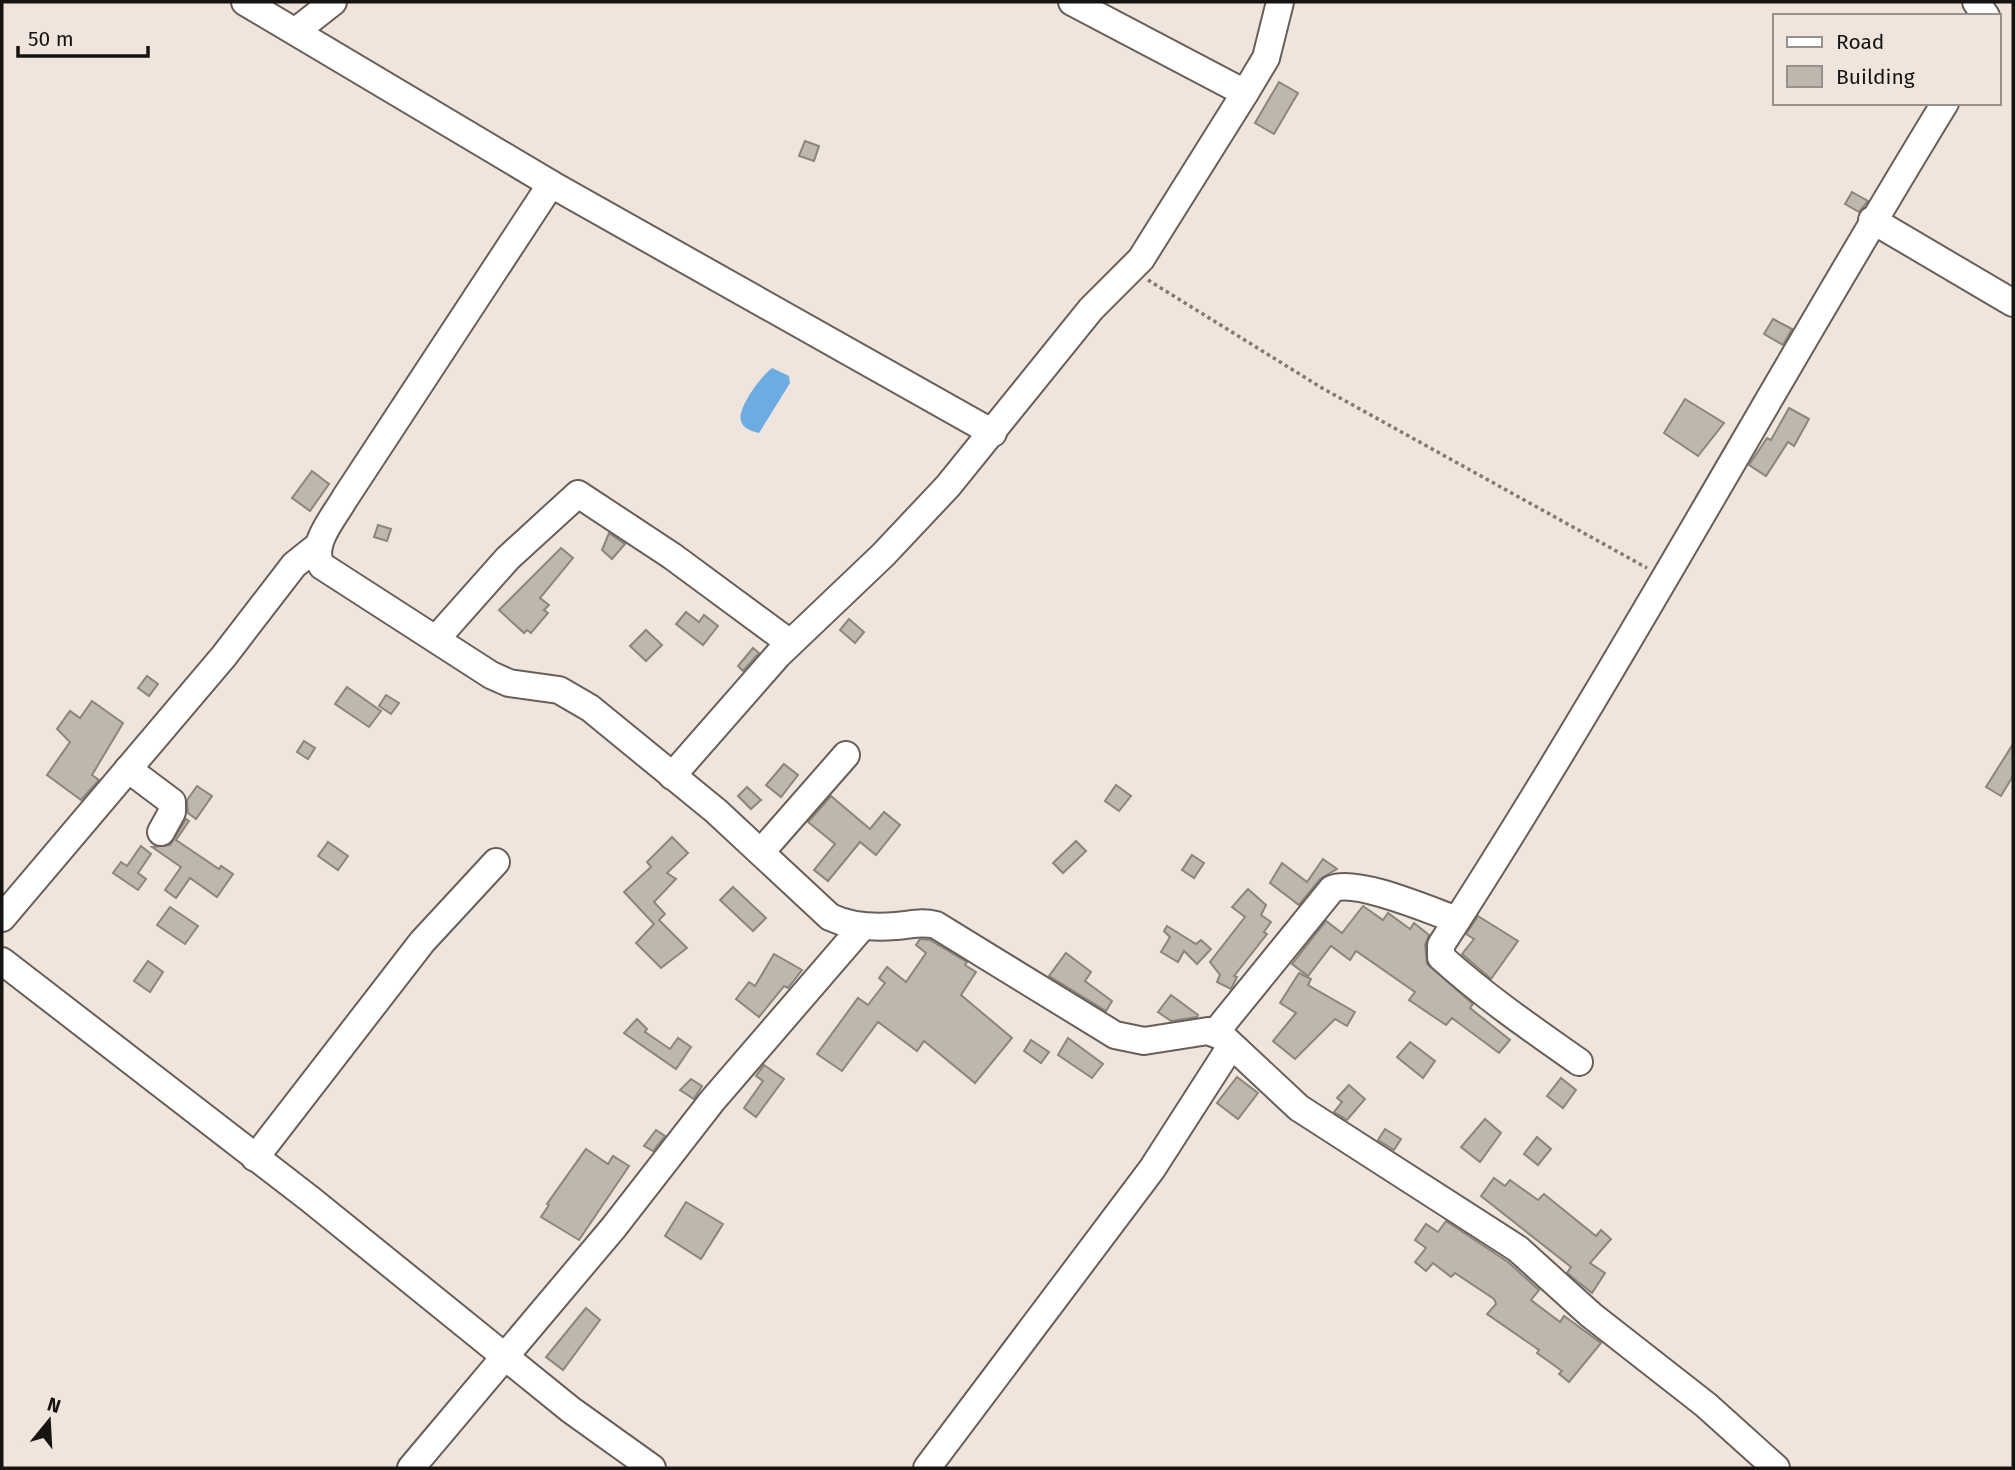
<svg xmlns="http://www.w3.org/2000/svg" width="2015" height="1470" font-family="'Fira Sans',sans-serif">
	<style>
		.water { fill: #6dace2 }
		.building { fill: #beb7ad; stroke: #8b857b; stroke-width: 2 }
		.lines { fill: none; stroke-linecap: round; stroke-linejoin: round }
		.minor-casing { stroke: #685f58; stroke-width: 30 }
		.path { stroke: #807974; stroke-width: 3.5; stroke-dasharray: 3.5 3.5; stroke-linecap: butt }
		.minor { stroke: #fff; stroke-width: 26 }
	</style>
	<rect width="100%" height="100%" fill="#efe5dd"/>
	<path class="water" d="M 772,368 L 789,376 L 790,383 L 759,433 C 752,431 743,429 741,421 C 737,408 762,375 772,368 Z"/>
	<g class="building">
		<polygon points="1279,82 1298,93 1274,134 1255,123"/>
		<polygon points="805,141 819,146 814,161 799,156"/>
		<polygon points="1852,192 1868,201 1859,212 1845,204"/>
		<polygon points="1773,319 1792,329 1783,345 1764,334"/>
		<polygon points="1685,399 1724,423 1698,456 1664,433"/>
		<polygon points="1789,408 1809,419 1794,446 1788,442 1766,476 1749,465 1767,438 1771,440"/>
		<polygon points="312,471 329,484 310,511 292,498"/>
		<polygon points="378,525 391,529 387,541 374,537"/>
		<polygon points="609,533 625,544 612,559 602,550"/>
		<polygon points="561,548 573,558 540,598 549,605 544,610 548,613 531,633 527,630 524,633 499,610"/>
		<polygon points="686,612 699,622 704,615 718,626 703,645 676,624"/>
		<polygon points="849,619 864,632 855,643 840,630"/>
		<polygon points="646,630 662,645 646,661 630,646"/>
		<polygon points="753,648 759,653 743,671 738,666"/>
		<polygon points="147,676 158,684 149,696 138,688"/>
		<polygon points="347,687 381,711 369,727 335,704"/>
		<polygon points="386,695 399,703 391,714 379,706"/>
		<polygon points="92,701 123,723 92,775 99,780 81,800 47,775 70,742 57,729 70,711 80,718"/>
		<polygon points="304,741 315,748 308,759 297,752"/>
		<polygon points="2013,744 2013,776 2001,796 1986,787"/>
		<polygon points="784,764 798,775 781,797 766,785"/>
		<polygon points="1116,785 1131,796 1119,811 1105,801"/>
		<polygon points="197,786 212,796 196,819 188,813 187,800"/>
		<polygon points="747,787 761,800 751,809 738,796"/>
		<polygon points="831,796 870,829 884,812 900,825 876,855 860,842 828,881 814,870 835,844 808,822"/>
		<polygon points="186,819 189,821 176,840 219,869 221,866 233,874 217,897 190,878 176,898 165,890 181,867 152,847 170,845"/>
		<polygon points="672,837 688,853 667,873 676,879 654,902 665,914 659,920 687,948 661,968 636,943 654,924 624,892 651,867 647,862"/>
		<polygon points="1076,841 1086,851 1063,873 1053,863"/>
		<polygon points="328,842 348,856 338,870 318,856"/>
		<polygon points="141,846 151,854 138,873 146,879 138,890 113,873 121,862 127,866"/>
		<polygon points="1192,855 1204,863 1194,878 1182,870"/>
		<polygon points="1323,859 1337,869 1320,879 1299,905 1270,883 1282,863 1307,882"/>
		<polygon points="733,887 766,918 753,931 720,900"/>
		<polygon points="1248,889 1266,905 1261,915 1271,922 1264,932 1267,934 1234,976 1237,977 1231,989 1217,982 1220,975 1210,962 1245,917 1232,907"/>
		<polygon points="1363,906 1383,920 1388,913 1410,929 1414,923 1429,935 1425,945 1427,964 1473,1004 1470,1008 1510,1040 1499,1053 1452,1018 1446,1025 1409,1000 1415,992 1356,951 1350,960 1331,946 1308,976 1292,964 1326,921 1342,933"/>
		<polygon points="170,907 198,926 185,944 157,925"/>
		<polygon points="1478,916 1518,941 1491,979 1462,954 1474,939 1466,934"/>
		<polygon points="1167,926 1196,944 1201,940 1211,949 1197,964 1184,951 1178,962 1161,952 1170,937 1164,931"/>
		<polygon points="920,939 930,940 967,962 965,965 976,972 961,995 1012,1038 975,1083 924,1041 917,1051 878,1022 842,1071 817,1054 858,998 868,1005 885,983 879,978 887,967 906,982 926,953 916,945"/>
		<polygon points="1066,953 1091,972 1085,981 1112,1001 1106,1011 1049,976"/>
		<polygon points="774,954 802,970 788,988 784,986 759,1017 736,999 749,982 755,986"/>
		<polygon points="148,961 163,972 150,992 134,981"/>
		<polygon points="1299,973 1311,979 1308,985 1355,1012 1347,1026 1335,1019 1295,1059 1273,1041 1296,1013 1280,1003"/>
		<polygon points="1171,995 1198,1015 1197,1017 1171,1021 1158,1012"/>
		<polygon points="637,1019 647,1029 645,1032 670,1049 678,1038 691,1047 676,1069 624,1033"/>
		<polygon points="1068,1038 1103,1064 1092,1078 1058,1055"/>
		<polygon points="1031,1040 1049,1052 1041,1063 1024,1051"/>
		<polygon points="1410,1042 1435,1061 1423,1078 1397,1057"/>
		<polygon points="764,1065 784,1079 756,1117 744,1108 763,1081 756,1076"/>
		<polygon points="1237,1077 1258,1093 1238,1119 1217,1103"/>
		<polygon points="1561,1078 1576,1090 1563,1108 1547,1096"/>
		<polygon points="691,1079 702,1086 694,1099 680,1090"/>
		<polygon points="1349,1085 1365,1099 1347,1120 1334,1112 1342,1102 1337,1098"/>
		<polygon points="1485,1119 1501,1133 1480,1162 1461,1147"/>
		<polygon points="1385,1129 1401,1139 1394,1150 1378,1140"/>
		<polygon points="656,1130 665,1136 653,1151 644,1146"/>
		<polygon points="1537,1137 1551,1149 1538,1165 1524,1154"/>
		<polygon points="586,1149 608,1164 613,1156 629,1166 579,1240 541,1217 549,1205 547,1204"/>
		<polygon points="1494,1178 1505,1186 1510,1180 1538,1200 1544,1194 1596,1236 1601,1230 1611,1239 1590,1263 1605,1273 1592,1293 1567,1273 1571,1267 1481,1196"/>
		<polygon points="686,1202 723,1224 701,1259 665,1236"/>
		<polygon points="1446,1221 1508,1262 1539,1290 1531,1300 1560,1322 1564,1316 1601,1343 1569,1382 1559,1374 1562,1371 1537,1353 1539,1350 1487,1314 1496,1304 1494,1299 1455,1273 1451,1277 1433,1263 1426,1271 1415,1262 1426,1248 1415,1240 1426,1224 1438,1232"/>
		<polygon points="586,1308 600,1320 563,1370 546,1357"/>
	</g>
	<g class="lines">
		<defs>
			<g id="minor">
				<polyline points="245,2 551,184 993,433"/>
				<polyline points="1976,2 1986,16"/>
				<polyline points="296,31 333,2"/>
				<polyline points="1245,93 1266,58 1280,2"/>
				<path d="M 551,184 L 345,498 C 335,516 308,546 322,566 L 491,675 L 509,683 L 559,690 L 590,708 L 716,811 L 830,917 C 851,927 873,928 896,926 C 911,925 921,921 936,925 L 1115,1035 L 1144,1041 L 1208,1031 L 1223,1037 L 1299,1108 L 1518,1249 L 1591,1315 L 1706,1405 L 1776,1468"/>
				<polyline points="1872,220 2013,303"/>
				<polyline points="436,639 508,558 578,494 672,556 790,643"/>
				<polyline points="128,769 172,802 172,812 161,832"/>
				<polyline points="672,776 778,655 883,555 948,486 1091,309 1141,259 1245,93 1072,2"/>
				<polyline points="761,852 846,755"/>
				<polyline points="2,918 224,656 294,565 319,545"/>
				<polyline points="2,961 310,1199 571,1410 652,1468"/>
				<path d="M 1215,1033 L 1332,889 C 1356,878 1431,911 1457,920"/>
				<path d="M 1579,1062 C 1532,1029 1484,996 1441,957 L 1441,945 C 1619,670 1774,382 1945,103"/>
				<polyline points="255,1158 422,942 496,862"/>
				<polyline points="411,1468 614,1227 712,1101 862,927"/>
				<polyline points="927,1468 1152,1169 1231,1046"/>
			</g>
		</defs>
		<use href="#minor" class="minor-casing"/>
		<polyline class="path" points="1148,280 1322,388 1647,568"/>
		<use href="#minor" class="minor"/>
	</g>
	<rect width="2015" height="1470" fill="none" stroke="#161310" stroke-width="7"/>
	<rect x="1773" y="14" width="228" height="91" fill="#efe5dd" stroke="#98918b" stroke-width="2"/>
	<rect x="1787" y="37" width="35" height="10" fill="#ffffff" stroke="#98918b" stroke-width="2"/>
	<text x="1836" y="49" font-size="21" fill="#161310">Road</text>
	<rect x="1787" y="66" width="35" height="21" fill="#beb7ad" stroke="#98918b" stroke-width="2"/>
	<text x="1836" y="84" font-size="21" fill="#161310">Building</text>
	<g transform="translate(49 1421) rotate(18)" stroke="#efe5dd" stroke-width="5" paint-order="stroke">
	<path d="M0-5L12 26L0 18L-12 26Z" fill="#161310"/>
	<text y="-10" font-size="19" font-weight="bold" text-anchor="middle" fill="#161310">N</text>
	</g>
	<path d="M18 46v10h130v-10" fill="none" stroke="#161310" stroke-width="3.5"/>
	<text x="28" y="46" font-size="21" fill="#161310" stroke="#efe5dd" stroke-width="5" paint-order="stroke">50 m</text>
</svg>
